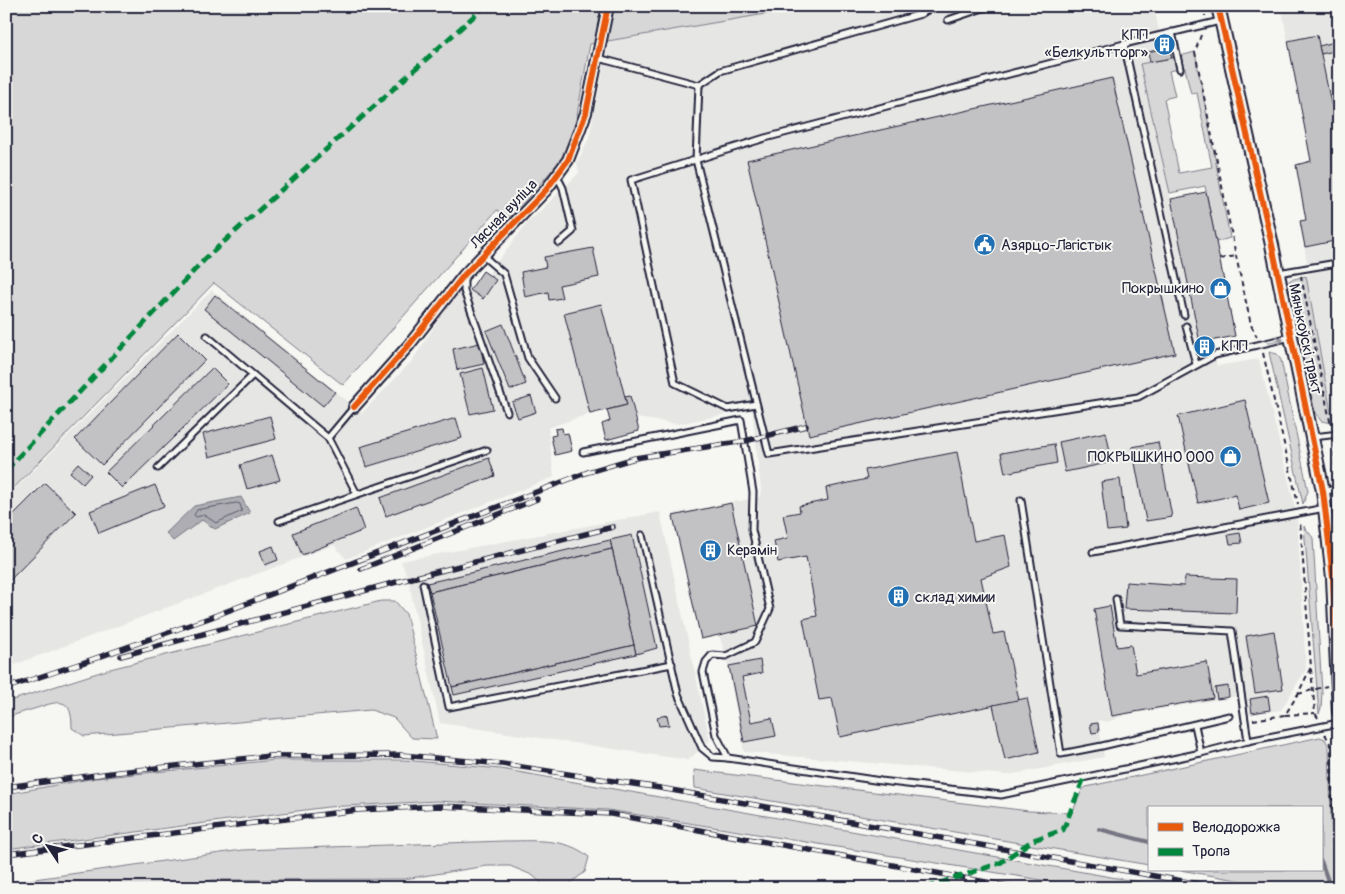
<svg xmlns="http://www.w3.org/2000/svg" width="1345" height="894" font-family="Pangolin,sans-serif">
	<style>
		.built { fill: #e6e6e4 }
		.green { fill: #d7d7d7; stroke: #7c7c89 }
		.water { fill: #adadb3; stroke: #757583 }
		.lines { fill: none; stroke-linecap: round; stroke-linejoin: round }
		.shore { stroke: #5a5a6b; stroke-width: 1 }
		.stream { stroke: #757583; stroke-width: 4 }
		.building { fill: #c2c2c4; stroke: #22223b }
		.service-casing { stroke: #22223b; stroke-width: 9 }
		.minor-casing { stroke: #22223b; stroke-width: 14 }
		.tertiary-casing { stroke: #22223b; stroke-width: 16 }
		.path { stroke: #22223b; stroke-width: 2; stroke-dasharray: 5 4; stroke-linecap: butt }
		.service { stroke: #f6f6f2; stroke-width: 5 }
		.minor { stroke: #f6f6f2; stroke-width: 10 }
		.tertiary { stroke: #f6f6f2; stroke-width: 12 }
		.rail-casing { stroke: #22223b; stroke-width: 5.5 }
		.rail { stroke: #f6f6f2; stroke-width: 4; stroke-dasharray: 11; stroke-linecap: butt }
		.quiet { stroke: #00873e; stroke-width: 5; stroke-dasharray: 10 5; stroke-linecap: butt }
		.cycleway-casing { stroke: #f6f6f2; stroke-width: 9 }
		.cycleway { stroke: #e8590c; stroke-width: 6 }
		.oneway { stroke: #9797a0 }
		.labels { text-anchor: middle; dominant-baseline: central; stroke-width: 4; stroke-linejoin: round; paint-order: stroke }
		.poi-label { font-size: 15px; fill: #22223b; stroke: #f6f6f2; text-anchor: start }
		.street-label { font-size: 15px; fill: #22223b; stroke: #f6f6f2 }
	</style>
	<rect width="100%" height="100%" fill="#f6f6f2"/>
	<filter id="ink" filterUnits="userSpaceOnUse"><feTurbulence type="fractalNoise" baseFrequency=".02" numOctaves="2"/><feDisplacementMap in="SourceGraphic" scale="10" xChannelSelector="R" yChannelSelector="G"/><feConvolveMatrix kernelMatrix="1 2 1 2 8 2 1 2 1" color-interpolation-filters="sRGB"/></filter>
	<g filter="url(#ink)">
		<g class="built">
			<polygon points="799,6 1154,6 1161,41 1168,40 1172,58 1140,65 1171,199 1206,192 1235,336 1212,340 1217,366 1259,359 1297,515 1306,669 1281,710 1248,715 1244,695 1125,715 1108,722 1098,720 1104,757 1008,775 744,752 726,656 719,635 701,639 673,514 760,497 761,490 752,409 678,424 636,418 629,396 625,398 627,405 591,413 548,428 554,477 346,559 334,545 6,668 6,498 212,290 362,413 412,361 459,288 468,295 483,271 488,274 531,218 534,217 579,173 577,163 589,138 609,41 777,12"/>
			<polygon points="1281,6 1339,6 1339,422 1333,423 1306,276 1309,274 1300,221 1306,220 1296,165 1311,160"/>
			<polygon points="660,512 710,741 688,760 440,723 408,579 401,561"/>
		</g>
		<g class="green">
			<polygon points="6,6 783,6 777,12 590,44 574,131 561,160 510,218 497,210 343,385 214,283 6,496"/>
			<polygon points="1195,52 1230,238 1216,242 1205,186 1170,193 1140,64 1175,57 1178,69 1169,71 1175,96 1164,99 1179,173 1212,167 1197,93 1191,94 1185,68 1183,68 1180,56"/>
			<polygon points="1306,276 1333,423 1321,421 1315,412 1287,286 1290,280"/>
			<polygon points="1269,352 1277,354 1281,360 1308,491 1303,504"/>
			<polygon points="1304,526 1313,538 1322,693 1321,708 1319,714"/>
			<path d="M 381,601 L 395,601 L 406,614 L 437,739 L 412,738 L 394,718 L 371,710 L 84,736 L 72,728 C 72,697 60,700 37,708 C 27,711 16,714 6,718 L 6,702 L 110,669 Z"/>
			<polygon points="1320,737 1325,739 1329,747 1333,888 1283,888 1180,870 1321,870 1321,808 1149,808 1149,865 695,788 694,770 1029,811 1072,813 1082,790 1086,787"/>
			<polygon points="276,760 404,760 501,769 1173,888 1091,888 608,810 437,801 328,807 6,849 6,794 95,778"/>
			<path d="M 504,841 C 533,841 566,837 589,857 L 585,872 L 564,888 L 547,888 L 532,875 L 510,866 L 487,866 L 404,879 L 212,880 L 184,888 L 6,888 L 6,883 L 242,850 Z"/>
		</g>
		<polygon class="water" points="241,497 250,513 215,529 202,520 173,541 166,533 194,506"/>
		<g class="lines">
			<polygon class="shore" points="237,503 240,504 242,511 216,523 204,515 196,517 194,515 197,510"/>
			<g class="stream">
				<polyline points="1099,829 1149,842"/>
				<polyline points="1321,861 1328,881 1328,888"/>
			</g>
		</g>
		<g class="building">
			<polygon points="1317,35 1339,143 1339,240 1305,247 1300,221 1306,220 1296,165 1311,161 1288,41"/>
			<polygon points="1168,40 1169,47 1160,49 1158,42"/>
			<polygon points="1339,41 1339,50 1321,54 1319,46"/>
			<polygon points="1169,47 1172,58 1150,62 1148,52"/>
			<polygon points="1112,78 1175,353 809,435 747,160"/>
			<polygon points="1206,192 1235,336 1200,343 1171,199"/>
			<polygon points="593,248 599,277 559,285 562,298 549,300 548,292 525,297 521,272 546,267 544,257"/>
			<polygon points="483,271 496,280 483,299 470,290"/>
			<polygon points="215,295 335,392 323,406 204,309"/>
			<polygon points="601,304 627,405 590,414 564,313"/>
			<polygon points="503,324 526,384 510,390 486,331"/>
			<polygon points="178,333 205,360 102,465 75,439"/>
			<polygon points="1212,340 1213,348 1198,351 1197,343"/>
			<polygon points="480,343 484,364 457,370 453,349"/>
			<polygon points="212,368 228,384 122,488 106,472"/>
			<polygon points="483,368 493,409 470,414 460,374"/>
			<polygon points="531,396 536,412 518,418 512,402"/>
			<polygon points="630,396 639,431 606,440 602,424 610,421 607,410 627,405 625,397"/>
			<polygon points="1245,400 1269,503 1239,510 1236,495 1198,503 1178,416"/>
			<polygon points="270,416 276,439 209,457 203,434"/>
			<polygon points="456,418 462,438 366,467 360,447"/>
			<polygon points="562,428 563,434 568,433 572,451 555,455 551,436 556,435 555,429"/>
			<polygon points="1106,432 1112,462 1065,472 1059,442"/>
			<polygon points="1158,442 1172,517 1146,521 1132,447"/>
			<polygon points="1054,444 1057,463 1005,473 1001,453"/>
			<polygon points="957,452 974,541 1005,535 1011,567 981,578 993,634 1004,632 1019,700 840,737 832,698 819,700 803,619 817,616 806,557 778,562 774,541 788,538 783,515 800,512 799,506 828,500 826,488 867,479 865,470"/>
			<polygon points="272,455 280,480 247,489 240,465"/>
			<polygon points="489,458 495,476 386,516 380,498"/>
			<polygon points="78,463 91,475 83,484 70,472"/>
			<polygon points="1120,479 1126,529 1107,531 1101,482"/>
			<polygon points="45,483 76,513 6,584 6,522"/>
			<polygon points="155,485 164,506 99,533 90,511"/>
			<polygon points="731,503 758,626 701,639 673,516"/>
			<polygon points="356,508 364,530 302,555 293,533"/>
			<polygon points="1240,533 1242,543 1230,544 1228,535"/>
			<polygon points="632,535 657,648 636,654 610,540"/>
			<polygon points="610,540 612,549 430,592 427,583"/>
			<polygon points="273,546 278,560 265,565 260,551"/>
			<polygon points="612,549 634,645 452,687 430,592"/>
			<polygon points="1185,577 1237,579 1236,613 1124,609 1126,582 1184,586"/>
			<polygon points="1110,606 1117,647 1131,645 1136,674 1207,662 1213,698 1112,716 1094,609"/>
			<polygon points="1274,631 1283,689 1255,693 1246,636"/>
			<polygon points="634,645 636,654 454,695 452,687"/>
			<polygon points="760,660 762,673 742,677 751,722 772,718 776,736 744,742 729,666"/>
			<polygon points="1228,686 1229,697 1217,699 1215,688"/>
			<polygon points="1268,696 1270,710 1252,713 1250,699"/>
			<polygon points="1027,698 1039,752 1005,760 993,705"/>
			<polygon points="667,715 669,725 659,726 657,717"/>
			<polygon points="1098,723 1099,732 1092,733 1090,724"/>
		</g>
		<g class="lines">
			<defs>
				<g id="service">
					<polyline points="948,20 989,6"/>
					<polyline points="1172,32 1180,69"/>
					<polyline points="1124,44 1220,21"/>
					<polyline points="598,58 699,85 720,71 921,14 934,6"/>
					<polyline points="699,85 696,160 769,454 1138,397 1215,355 1291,337"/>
					<polyline points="557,176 563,188 573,231 559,243"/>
					<polyline points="482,255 504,274 528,358 555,398"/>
					<polyline points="1278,273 1331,264"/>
					<polyline points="464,278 464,291 507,412"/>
					<polyline points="1186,326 1196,364"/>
					<polyline points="207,336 328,438 354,407"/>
					<polyline points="756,404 728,409 675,383 631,180 765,138 1124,44 1184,315"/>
					<polyline points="1313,437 1339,434"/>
					<polyline points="328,438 357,494"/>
					<polyline points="583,452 741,420 753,492 752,530 770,609 755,642 726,656 712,655 706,662 703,672 716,735 728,758"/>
					<polyline points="158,468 253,375"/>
					<polyline points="1324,491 1339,489"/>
					<polyline points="1021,500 1061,754 1102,746 1229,716"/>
					<polyline points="279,521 487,450"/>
					<polyline points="642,535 678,694 702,748 713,757 728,758 881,781 1001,795 1201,753 1248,741 1339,723"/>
					<polyline points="1093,552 1325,508"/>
					<polyline points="423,584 449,707 672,664"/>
					<polyline points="1116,599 1120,625 1232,631 1248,741"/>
					<polyline points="1195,725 1201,753"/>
				</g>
				<polyline id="minor" points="354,407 409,345 464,275 546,190 568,160 586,113 608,6"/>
				<polyline id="tertiary" points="1218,6 1272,245 1323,491 1333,578 1339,712"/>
			</defs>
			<use href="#service" class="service-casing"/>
			<use href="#minor" class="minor-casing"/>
			<use href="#tertiary" class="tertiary-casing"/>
			<g class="path">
				<polyline points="1204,6 1205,16"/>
				<polyline points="1201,35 1195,52 1236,256 1251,325 1257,337"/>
				<polyline points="1220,259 1236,256"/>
				<polyline points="1301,276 1331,426"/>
				<polyline points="1263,353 1298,504"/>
				<polyline points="1334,443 1336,481"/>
				<polyline points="1311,669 1315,713 1318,718"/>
				<polyline points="1298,694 1327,686"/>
				<polyline points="1285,715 1315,713"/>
				<polyline points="1253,720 1285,715 1298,694 1311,667 1300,521"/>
				<polyline points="1325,734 1331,745 1333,888"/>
			</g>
			<use href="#service" class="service"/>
			<use href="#minor" class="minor"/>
			<use href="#tertiary" class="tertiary"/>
			<defs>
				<g id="rail">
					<polyline points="361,569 537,499"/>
					<polyline points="121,656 408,579 613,527"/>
					<polyline points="6,688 82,663 209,618 588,472 635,458 745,441 806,426"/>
					<polyline points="6,787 119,772 270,756 402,755 502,764 660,788 1222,888"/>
					<polyline points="6,854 358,810 440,806 611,814 1019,888"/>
				</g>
			</defs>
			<use href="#rail" class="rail-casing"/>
			<use href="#rail" class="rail"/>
			<g class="quiet">
				<polyline points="6,470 206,258 485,6"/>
				<polyline points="925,888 1000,863 1033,840 1063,830 1084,778"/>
			</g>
			<defs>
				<g id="cycleway">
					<polyline points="1218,6 1272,245 1323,491 1333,578 1339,712"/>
					<polyline points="354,407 409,345 464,275 546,190 568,160 586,113 608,6"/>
				</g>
			</defs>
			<use href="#cycleway" class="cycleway-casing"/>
			<use href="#cycleway" class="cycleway"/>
		</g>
		<defs><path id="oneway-shaft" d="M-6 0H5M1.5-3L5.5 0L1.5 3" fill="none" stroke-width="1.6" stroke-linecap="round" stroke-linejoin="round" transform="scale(1.25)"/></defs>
		<use class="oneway" href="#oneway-shaft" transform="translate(1276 341) rotate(-13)"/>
	</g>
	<defs>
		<symbol id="building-disc" viewBox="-11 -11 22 22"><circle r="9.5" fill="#1f6fb2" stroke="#f6f6f2"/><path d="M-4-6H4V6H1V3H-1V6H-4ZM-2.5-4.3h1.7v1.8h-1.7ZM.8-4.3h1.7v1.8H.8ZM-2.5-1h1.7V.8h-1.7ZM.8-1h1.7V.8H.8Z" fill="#fff"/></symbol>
		<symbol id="civic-disc" viewBox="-11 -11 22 22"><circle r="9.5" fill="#1f6fb2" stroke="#f6f6f2"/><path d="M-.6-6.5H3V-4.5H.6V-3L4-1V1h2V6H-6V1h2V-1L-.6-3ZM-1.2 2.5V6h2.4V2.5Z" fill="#fff"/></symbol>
		<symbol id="shop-disc" viewBox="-11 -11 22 22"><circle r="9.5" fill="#1f6fb2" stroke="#f6f6f2"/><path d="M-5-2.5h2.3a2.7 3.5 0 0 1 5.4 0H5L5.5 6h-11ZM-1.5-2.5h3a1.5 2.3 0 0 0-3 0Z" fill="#fff"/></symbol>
	</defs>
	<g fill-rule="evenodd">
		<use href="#building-disc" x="1152" y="32" width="25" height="25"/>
		<use href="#civic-disc" x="972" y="232" width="25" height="25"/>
		<use href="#shop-disc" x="1208" y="276" width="25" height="25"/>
		<use href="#building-disc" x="1192" y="334" width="25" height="25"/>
		<use href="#shop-disc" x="1218" y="444" width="25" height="25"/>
		<use href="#building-disc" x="698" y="538" width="25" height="25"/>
		<use href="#building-disc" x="886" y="584" width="25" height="25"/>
	</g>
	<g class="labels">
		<g class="poi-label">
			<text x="1148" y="35" text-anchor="end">КПП<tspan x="1148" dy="17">«Белкультторг»</tspan></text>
			<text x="1001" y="245">Азярцо-Лагістык</text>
			<text x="1204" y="288" text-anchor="end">Покрышкино</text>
			<text x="1221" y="346">КПП</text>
			<text x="1214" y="457" text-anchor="end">ПОКРЫШКИНО ООО</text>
			<text x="727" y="550">Керамін</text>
			<text x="915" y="597">склад химии</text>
		</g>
		<g class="street-label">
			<text transform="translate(504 214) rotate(-46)">Лясная вуліца</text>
			<text transform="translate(1305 339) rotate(78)">Мянькоўскі тракт</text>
		</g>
	</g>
	<rect width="1345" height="894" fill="none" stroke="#f6f6f2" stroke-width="25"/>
	<rect x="12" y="12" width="1320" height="869" fill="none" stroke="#22223b" stroke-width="2" filter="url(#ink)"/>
	<rect x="1148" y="806" width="175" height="65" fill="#f6f6f2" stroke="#a1a1a9"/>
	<rect x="1158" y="823" width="25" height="8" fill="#e8590c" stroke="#a1a1a9"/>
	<text x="1192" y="832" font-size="15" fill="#22223b">Велодорожка</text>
	<rect x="1158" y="848" width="25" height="8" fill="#00873e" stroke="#a1a1a9"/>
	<text x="1192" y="856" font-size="15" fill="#22223b">Тропа</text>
	<g transform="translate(48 846) rotate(305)" stroke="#f6f6f2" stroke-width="4" paint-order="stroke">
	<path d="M0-4L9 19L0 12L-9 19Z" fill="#22223b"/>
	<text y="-8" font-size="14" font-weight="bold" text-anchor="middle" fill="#22223b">С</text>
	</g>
</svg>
